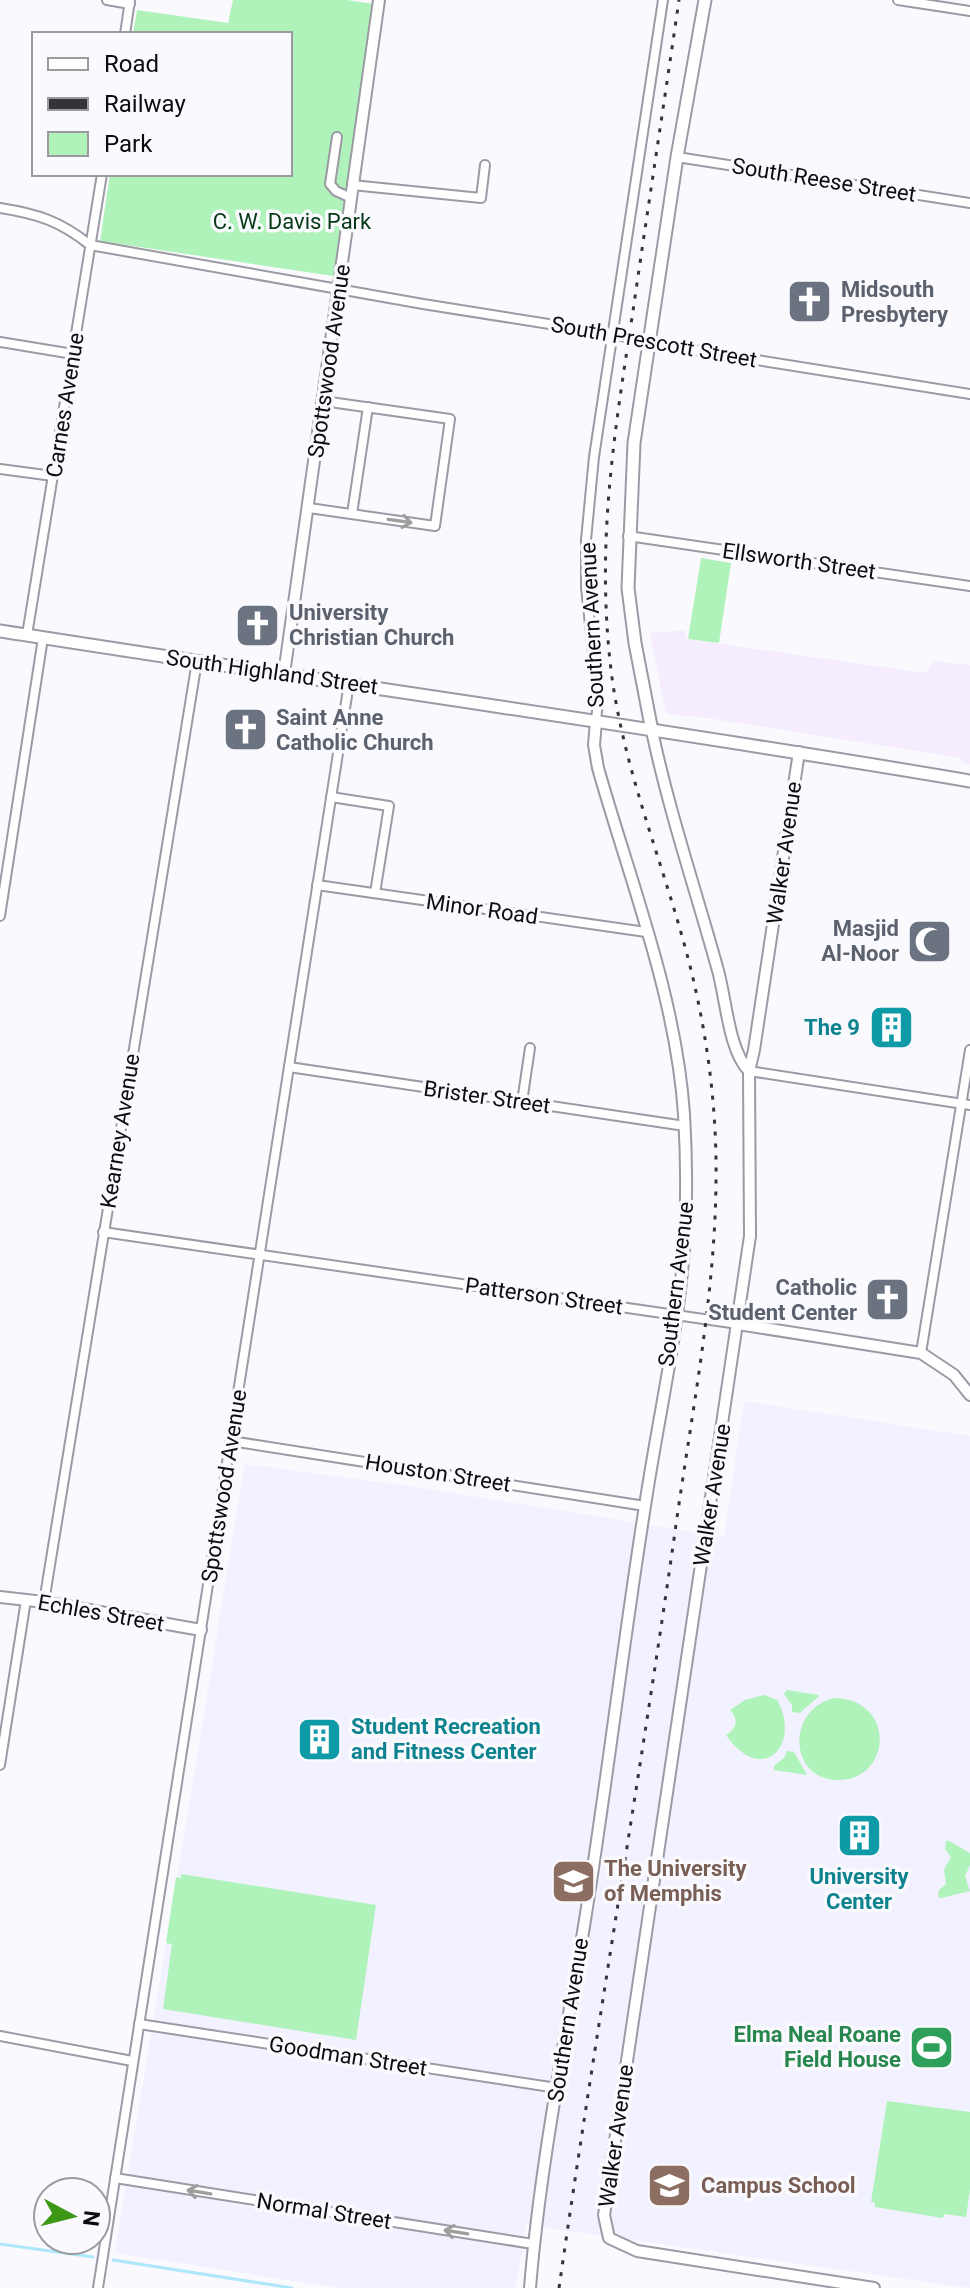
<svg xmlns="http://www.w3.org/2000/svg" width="970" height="2288" font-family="Roboto,sans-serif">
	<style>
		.commercial { fill: #f5edfe }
		.built { fill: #f1f1ff }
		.green { fill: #b0f3ba }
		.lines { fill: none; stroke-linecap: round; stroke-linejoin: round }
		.stream { stroke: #afe7fa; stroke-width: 3 }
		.minor-casing { stroke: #9a9ba4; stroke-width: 12 }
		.tertiary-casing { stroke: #9a9ba4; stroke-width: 14 }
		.secondary-casing { stroke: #9a9ba4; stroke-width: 15 }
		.minor { stroke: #fff; stroke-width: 8 }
		.tertiary { stroke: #fff; stroke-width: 10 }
		.secondary { stroke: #fff; stroke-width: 11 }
		.rail { stroke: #343438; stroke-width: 3; stroke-dasharray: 4 8; stroke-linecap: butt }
		.oneway { stroke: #9e9e9f }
		.labels { text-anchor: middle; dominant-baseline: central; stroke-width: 7; stroke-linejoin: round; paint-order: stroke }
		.street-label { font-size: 22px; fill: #0d0d10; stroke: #fafafe }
		.park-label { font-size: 22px; fill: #063916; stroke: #fafafe }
		.worship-label { font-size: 22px; font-weight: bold; fill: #5b616d; stroke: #fafafe; text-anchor: start }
		.culture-label { font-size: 22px; font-weight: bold; fill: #0d838f; stroke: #fafafe; text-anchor: end }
		.education-label { font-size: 22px; font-weight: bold; fill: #785e54; stroke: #fafafe; text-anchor: start }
		.leisure-label { font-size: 22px; font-weight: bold; fill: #27864d; stroke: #fafafe; text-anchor: end }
	</style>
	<rect width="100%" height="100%" fill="#fafafe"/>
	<polygon class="commercial" points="685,630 687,639 926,673 934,661 970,665 970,764 963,763 961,758 707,718 666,714 650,633"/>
	<polygon class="built" points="744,1401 970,1436 970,2288 526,2225 516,2288 339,2288 115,2253 245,1464 416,1487 724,1537"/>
	<g class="green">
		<polygon points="233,0 347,0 374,4 333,276 100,241 110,174 290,174 290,34 133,34 137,10 228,23"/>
		<polygon points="701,558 731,563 719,643 688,639"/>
		<polygon points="787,1690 818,1695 819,1696 800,1713 792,1712 792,1705 784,1694"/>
		<path d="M 764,1695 L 777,1700 C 802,1743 763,1788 726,1735 C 737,1728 739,1720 730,1710 L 745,1700 Z"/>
		<path d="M 834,1698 C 896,1699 892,1778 840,1780 C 789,1782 785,1710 834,1698 Z"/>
		<polygon points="787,1751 794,1752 807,1775 774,1770 774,1766 784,1758"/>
		<polygon points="946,1841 949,1841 970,1853 970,1865 965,1876 970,1891 941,1898 938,1897 939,1890 946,1884 944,1870 951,1857 945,1849"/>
		<polygon points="181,1874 376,1905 356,2040 163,2009 172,1944 166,1943 176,1877 181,1878"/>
		<polygon points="887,2101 970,2112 970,2190 966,2217 944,2214 943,2218 875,2207 875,2203 871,2202"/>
	</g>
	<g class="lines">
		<g class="stream">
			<polyline points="0,2244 93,2257"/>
			<polyline points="113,2260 292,2288"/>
		</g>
		<defs>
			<g id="minor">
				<polyline points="107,0 130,4"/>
				<polyline points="898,0 970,11"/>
				<polyline points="125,34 130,0"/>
				<polyline points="337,137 330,184 336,191 351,198"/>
				<polyline points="677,157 970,203"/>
				<polyline points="352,185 481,198 485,165"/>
				<path d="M 0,208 C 38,214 60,221 90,245 L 423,304 L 612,334 L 650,343 L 970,394"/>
				<polyline points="0,342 73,354"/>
				<polyline points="0,469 53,476"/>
				<polyline points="309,508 435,526 450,419 323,401"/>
				<polyline points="352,514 368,407"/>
				<polyline points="628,536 970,586"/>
				<polyline points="27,635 102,174"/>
				<polyline points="596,721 598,701 586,587 586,540 594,457 663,0"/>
				<polyline points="331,797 389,806 375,893"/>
				<polyline points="317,885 646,932"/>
				<polyline points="0,916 43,638"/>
				<polyline points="289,1067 685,1126"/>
				<polyline points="749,1071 970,1105"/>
				<polyline points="522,1102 530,1048"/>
				<polyline points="103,1232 738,1324"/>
				<polyline points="921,1353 970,1050"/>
				<polyline points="231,1441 645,1506"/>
				<polyline points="44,1602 197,661"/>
				<polyline points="0,1765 26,1600"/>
				<polyline points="139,2024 557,2088"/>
				<polyline points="0,2036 132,2061"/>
				<polyline points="115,2178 533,2244"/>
				<polyline points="98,2288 349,683"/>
			</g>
			<g id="tertiary">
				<polyline points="284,674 379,0"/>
				<path d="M 652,731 C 669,811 695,888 717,967 C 726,996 728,1050 749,1071"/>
				<polyline points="799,752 754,1050 749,1071 750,1236 604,2215 609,2238 637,2251 874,2288"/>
				<polyline points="738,1324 921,1353 954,1375 970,1395"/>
				<polyline points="0,1597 44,1602 201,1630"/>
				<path d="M 530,2288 C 540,2165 565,2042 585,1920 C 607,1782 623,1644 645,1506 C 657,1425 676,1343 683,1261 C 687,1212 687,1163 684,1114 C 676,996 630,881 598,768 L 594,745 L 596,721"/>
			</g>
			<g id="secondary">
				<path d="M 0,631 C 323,682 647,726 970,781"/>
				<polyline points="652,731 635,643 628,588 634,443 677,157 705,0"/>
			</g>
		</defs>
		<use href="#minor" class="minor-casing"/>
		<use href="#tertiary" class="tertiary-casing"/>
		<use href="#secondary" class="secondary-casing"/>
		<use href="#minor" class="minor"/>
		<use href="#tertiary" class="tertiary"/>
		<use href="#secondary" class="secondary"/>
		<path class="rail" d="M 559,2288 C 595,2038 638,1789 674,1539 C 690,1421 715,1301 716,1181 C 717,1111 708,1041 692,974 C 667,871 624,775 611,670 C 596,543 614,435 633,311 C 648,207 664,104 679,0"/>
	</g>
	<defs><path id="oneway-shaft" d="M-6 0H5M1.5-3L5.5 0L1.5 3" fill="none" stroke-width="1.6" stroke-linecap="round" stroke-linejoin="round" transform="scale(2)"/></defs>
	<g class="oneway">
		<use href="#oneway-shaft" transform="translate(400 521) rotate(8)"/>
		<use href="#oneway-shaft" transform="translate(199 2192) rotate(-171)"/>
		<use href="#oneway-shaft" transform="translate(456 2232) rotate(-171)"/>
	</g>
	<defs>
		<symbol id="church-square" viewBox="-11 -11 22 22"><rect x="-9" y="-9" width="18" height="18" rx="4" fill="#6b7280" stroke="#fafafe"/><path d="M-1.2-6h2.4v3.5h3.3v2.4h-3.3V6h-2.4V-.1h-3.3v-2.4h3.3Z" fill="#fff"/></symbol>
		<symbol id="mosque-square" viewBox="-11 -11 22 22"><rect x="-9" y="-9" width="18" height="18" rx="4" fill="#6b7280" stroke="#fafafe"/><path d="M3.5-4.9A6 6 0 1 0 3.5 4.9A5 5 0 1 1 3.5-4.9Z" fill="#fff"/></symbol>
		<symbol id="building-square" viewBox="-11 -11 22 22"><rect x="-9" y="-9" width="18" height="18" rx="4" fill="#0f9aa8" stroke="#fafafe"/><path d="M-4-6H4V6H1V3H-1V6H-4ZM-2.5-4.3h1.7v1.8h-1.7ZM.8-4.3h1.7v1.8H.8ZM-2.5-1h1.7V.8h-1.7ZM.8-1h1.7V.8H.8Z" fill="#fff"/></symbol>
		<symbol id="university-square" viewBox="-11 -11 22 22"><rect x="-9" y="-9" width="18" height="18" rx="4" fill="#8d6e63" stroke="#fafafe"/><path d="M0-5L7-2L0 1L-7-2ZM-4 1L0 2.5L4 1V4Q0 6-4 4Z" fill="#fff"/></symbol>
		<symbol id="stadium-square" viewBox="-11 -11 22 22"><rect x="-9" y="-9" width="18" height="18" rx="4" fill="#2e9e5b" stroke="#fafafe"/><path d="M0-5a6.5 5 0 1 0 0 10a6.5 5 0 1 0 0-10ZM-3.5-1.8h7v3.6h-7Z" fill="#fff"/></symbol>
		<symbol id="school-square" viewBox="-11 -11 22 22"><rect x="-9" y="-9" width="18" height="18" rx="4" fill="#8d6e63" stroke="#fafafe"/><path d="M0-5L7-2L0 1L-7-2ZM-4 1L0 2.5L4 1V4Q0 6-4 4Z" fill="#fff"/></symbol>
	</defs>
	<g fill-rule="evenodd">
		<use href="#church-square" x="784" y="276" width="51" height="51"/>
		<use href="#church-square" x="232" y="600" width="51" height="51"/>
		<use href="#church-square" x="220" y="704" width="51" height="51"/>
		<use href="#mosque-square" x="904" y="916" width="51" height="51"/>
		<use href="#building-square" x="866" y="1002" width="51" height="51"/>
		<use href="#church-square" x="862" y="1274" width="51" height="51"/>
		<use href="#building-square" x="294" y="1714" width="51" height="51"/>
		<use href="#building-square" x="834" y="1810" width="51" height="51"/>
		<use href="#university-square" x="548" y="1856" width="51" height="51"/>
		<use href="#stadium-square" x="906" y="2022" width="51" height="51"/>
		<use href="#school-square" x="644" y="2160" width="51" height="51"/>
	</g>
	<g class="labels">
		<g class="street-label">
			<text transform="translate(824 180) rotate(9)">South Reese Street</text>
			<text transform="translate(654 342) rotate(10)">South Prescott Street</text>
			<text transform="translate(329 361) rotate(-82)">Spottswood Avenue</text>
			<text transform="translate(65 405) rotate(-81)">Carnes Avenue</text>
			<text transform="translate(799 561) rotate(8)">Ellsworth Street</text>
			<text transform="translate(592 625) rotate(-93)">Southern Avenue</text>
			<text transform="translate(272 672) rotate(8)">South Highland Street</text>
			<text transform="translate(784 853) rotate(-82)">Walker Avenue</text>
			<text transform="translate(482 909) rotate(8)">Minor Road</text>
			<text transform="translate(487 1097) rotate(8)">Brister Street</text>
			<text transform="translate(120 1131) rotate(-81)">Kearney Avenue</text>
			<text transform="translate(676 1284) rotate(-83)">Southern Avenue</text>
			<text transform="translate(544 1296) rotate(8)">Patterson Street</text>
			<text transform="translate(438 1473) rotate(9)">Houston Street</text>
			<text transform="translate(224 1486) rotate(-81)">Spottswood Avenue</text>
			<text transform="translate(712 1495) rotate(-81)">Walker Avenue</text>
			<text transform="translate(101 1613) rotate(10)">Echles Street</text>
			<text transform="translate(568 2020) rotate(-81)">Southern Avenue</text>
			<text transform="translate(348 2056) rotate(9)">Goodman Street</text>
			<text transform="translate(616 2136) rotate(-82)">Walker Avenue</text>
			<text transform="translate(324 2211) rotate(9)">Normal Street</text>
		</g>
		<g class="park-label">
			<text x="292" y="221">C. W. Davis Park</text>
		</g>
		<g class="worship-label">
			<text x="841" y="289">Midsouth<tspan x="841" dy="25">Presbytery</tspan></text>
			<text x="289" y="612">University<tspan x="289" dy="25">Christian Church</tspan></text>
			<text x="276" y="717">Saint Anne<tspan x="276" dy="25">Catholic Church</tspan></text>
			<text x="899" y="928" text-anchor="end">Masjid<tspan x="899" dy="25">Al-Noor</tspan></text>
			<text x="857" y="1287" text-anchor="end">Catholic<tspan x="857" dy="25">Student Center</tspan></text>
		</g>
		<g class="culture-label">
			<text x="860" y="1027">The 9</text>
			<text x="351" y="1726" text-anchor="start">Student Recreation<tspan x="351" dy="25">and Fitness Center</tspan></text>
			<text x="859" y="1876" text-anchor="middle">University<tspan x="859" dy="25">Center</tspan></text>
		</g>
		<g class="education-label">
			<text x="604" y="1868">The University<tspan x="604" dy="25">of Memphis</tspan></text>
			<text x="701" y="2185">Campus School</text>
		</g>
		<g class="leisure-label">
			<text x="901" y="2034">Elma Neal Roane<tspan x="901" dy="25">Field House</tspan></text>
		</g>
	</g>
	<rect x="32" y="32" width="260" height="144" fill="#fafafe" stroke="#9b9b9f" stroke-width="2"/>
	<rect x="48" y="58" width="40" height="12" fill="#ffffff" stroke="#9b9b9f" stroke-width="2"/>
	<text x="104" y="72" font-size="24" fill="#0d0d10">Road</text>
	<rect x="48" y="98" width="40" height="12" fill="#343438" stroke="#9b9b9f" stroke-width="2"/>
	<text x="104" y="112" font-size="24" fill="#0d0d10">Railway</text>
	<rect x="48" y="132" width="40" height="24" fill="#b0f3ba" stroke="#9b9b9f" stroke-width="2"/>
	<text x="104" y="152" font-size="24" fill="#0d0d10">Park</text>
	<g transform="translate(72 2216) rotate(97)"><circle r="38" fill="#fafafe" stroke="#9b9b9f" stroke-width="2"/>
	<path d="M0-6L14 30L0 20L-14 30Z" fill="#3b9714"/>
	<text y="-12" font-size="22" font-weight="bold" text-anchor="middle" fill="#0d0d10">N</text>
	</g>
</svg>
